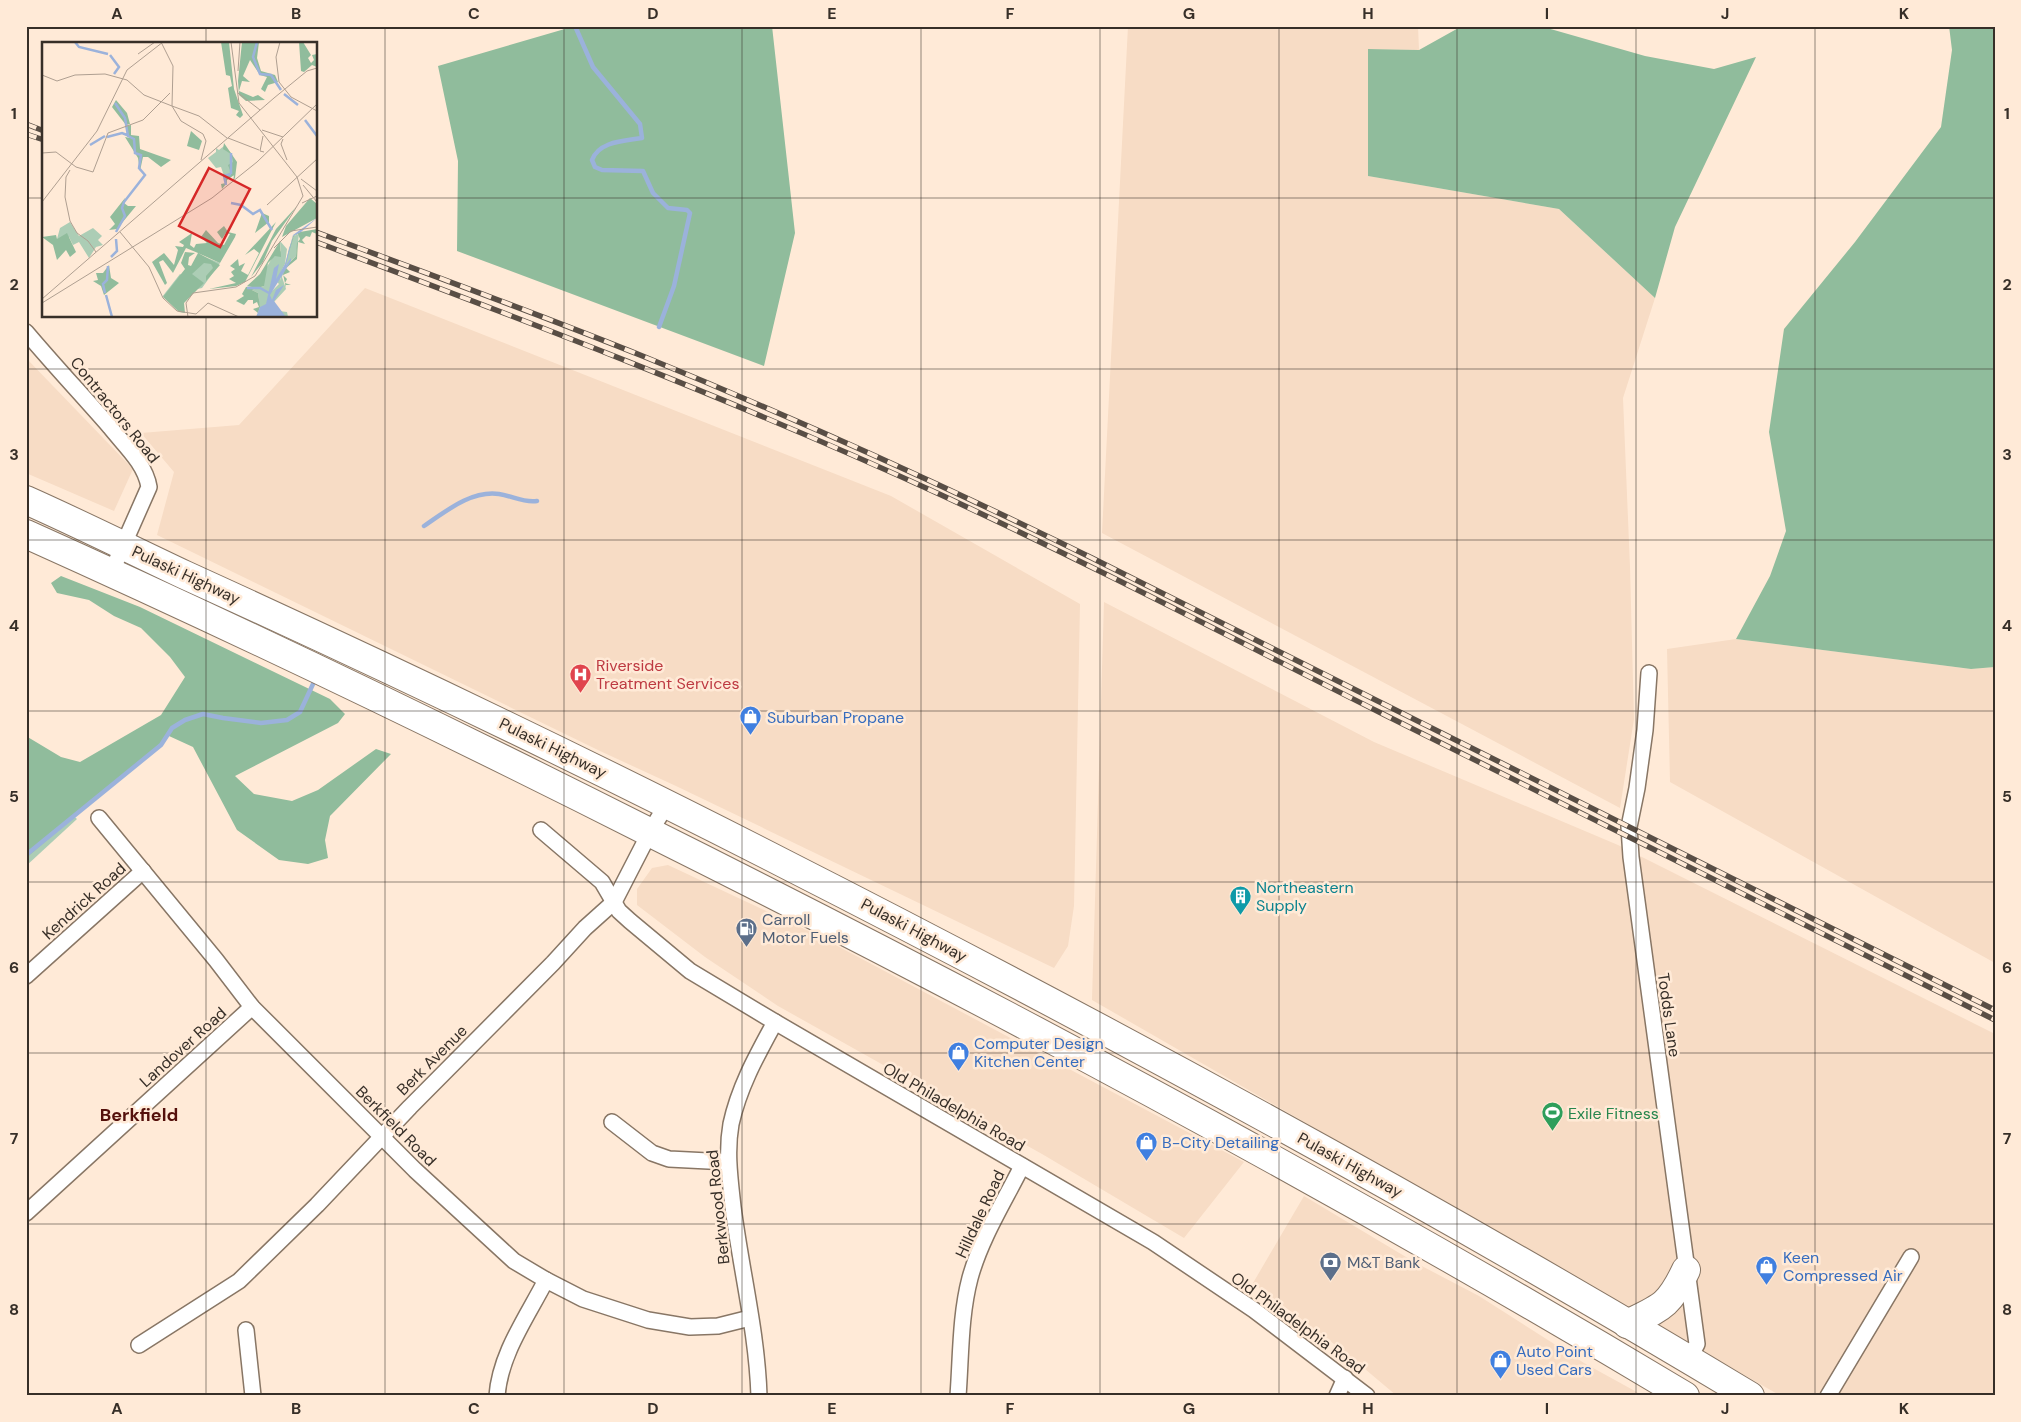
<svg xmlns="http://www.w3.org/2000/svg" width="2021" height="1422" font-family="'DM Sans',sans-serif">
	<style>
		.built { fill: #f7dcc5 }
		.green { fill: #accdb5 }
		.forest { fill: #90bc9c }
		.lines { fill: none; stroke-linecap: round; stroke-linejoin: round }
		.stream { stroke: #9bb2db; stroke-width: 4.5 }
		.street-casing { stroke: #887665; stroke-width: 18 }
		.highway-casing { stroke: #887665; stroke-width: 30 }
		.street { stroke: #fff; stroke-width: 15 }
		.highway { stroke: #fff; stroke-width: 28 }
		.rail-casing { stroke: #594e45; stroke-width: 5.5 }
		.rail { stroke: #ffead7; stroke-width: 4; stroke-dasharray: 11; stroke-linecap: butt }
		.grid { fill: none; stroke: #372f28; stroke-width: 1; stroke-opacity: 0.55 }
		.labels { text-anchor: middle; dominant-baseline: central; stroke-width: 5; stroke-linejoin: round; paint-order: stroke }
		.street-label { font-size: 16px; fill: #372f28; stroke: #ffead7 }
		.health-label { font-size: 16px; fill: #be3a42; stroke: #ffead7; text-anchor: start }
		.shop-label { font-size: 16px; fill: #366cbe; stroke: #ffead7; text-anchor: start }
		.culture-label { font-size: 16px; fill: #0d838f; stroke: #ffead7; text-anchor: start }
		.service-label { font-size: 16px; fill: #4e5e75; stroke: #ffead7; text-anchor: start }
		.leisure-label { font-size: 16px; fill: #27864d; stroke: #ffead7; text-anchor: start }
		.neighbourhood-label { font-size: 18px; font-weight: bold; fill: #54100b; stroke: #ffead7 }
		.inset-river { fill: none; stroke: #9bb2db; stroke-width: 2.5 }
		.inset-road { fill: none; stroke: #af9f91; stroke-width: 1 }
		.view { fill: #d62828; fill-opacity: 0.15; stroke: #d62828; stroke-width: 2.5 }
		.inset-edge { fill: none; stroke: #372f28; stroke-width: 2.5 }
		.neatline { fill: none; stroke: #372f28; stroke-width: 2 }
		.grid-label { font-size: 16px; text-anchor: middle; font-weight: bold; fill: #372f28 }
	</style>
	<rect width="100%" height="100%" fill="#ffead7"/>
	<g class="built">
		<polygon points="1128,26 1418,26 1419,50 1368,49 1368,176 1559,209 1655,298 1623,398 1630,567 1634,719 1620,808 1102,533"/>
		<polygon points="365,288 891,496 1080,604 1074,906 1068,946 1054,968 676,786 600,751 157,535 174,472 141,433 239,425"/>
		<polygon points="26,358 133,469 114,511 26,473"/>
		<polygon points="1104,602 1374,742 1618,845 1995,1034 1995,1396 1781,1396 1092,1000"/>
		<polygon points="1736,639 1971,669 1995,667 1995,963 1670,782 1667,649"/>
		<polygon points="668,865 813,933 1244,1162 1184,1238 1042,1154 778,1006 705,957 637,905 637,889 652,868"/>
		<polygon points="1304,1196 1416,1263 1479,1296 1584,1363 1644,1396 1397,1396 1346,1353 1253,1283"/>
	</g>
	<polygon class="green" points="26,776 77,819 26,866"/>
	<g class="forest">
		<polygon points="575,26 772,26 795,233 764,366 457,251 458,161 438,66"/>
		<polygon points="1462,26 1540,26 1645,56 1714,69 1756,57 1675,227 1655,298 1559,209 1368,176 1368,49 1419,50"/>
		<polygon points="1949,26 1995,26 1995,667 1971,669 1736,639 1770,576 1786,531 1769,432 1784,329 1855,242 1941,127 1952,50"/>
		<polygon points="61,576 140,607 330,699 345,714 338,723 235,776 254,794 292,801 318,790 376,749 391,754 330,816 325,840 328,858 308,864 279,860 237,830 193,747 169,736 26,858 26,736 61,757 80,762 161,715 185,677 170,657 141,628 114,616 89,600 57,593 51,583"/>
	</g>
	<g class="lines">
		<g class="stream">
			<path d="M 575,26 L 593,67 L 640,124 L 642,138 C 625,141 599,141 592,160 L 595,167 L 602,170 L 643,171 L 653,193 L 668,208 L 687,210 L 690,213 L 674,286 L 659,327"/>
			<path d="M 424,526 C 445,512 471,490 499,494 C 513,496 523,503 537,501"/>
			<polyline points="26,855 161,745 172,728 185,720 203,714 223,718 261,723 287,720 300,712 313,684"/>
		</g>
		<defs>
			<g id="street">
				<path d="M 26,332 C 53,364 82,395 110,427 C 124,445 145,463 149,487 L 111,573"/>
				<polyline points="1649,673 1645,730 1637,788 1629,827 1631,857 1697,1344 1689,1359"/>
				<polyline points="99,818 216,960 252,1007 415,1170 514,1261 546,1280 583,1299 648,1320 690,1327 718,1326 750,1318"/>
				<polyline points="541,830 602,882 619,911 630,921 690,971 775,1022 1153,1242 1254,1310 1367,1396"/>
				<polyline points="26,976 143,871"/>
				<polyline points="612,1122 652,1153 669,1159 728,1162"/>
				<polyline points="26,1213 252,1007"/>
				<polyline points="246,1330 253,1396"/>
				<polyline points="139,1345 239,1281 317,1205 410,1107 553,963 585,928 614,902 650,832 667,804"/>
				<path d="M 497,1396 C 500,1354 527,1317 546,1280"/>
				<path d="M 759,1396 C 757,1332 741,1270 733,1207 C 730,1179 726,1152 731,1124 C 739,1087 757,1055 775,1022"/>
				<path d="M 958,1396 C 961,1357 960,1316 970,1278 C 981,1238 1004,1202 1022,1166"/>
				<polyline points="1337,1396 1345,1378"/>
				<polyline points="1828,1396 1911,1257"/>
			</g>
			<g id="highway">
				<path d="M 26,500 C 80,524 132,550 185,575 C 387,667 586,762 783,863 C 1111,1030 1434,1206 1750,1396"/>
				<path d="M 26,534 C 235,628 441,727 645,830 C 998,1006 1346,1193 1685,1396"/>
				<path d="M 1627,1324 C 1662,1307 1669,1306 1686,1270"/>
			</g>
		</defs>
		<use href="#street" class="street-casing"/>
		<use href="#highway" class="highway-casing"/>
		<use href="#street" class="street"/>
		<use href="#highway" class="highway"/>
		<defs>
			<g id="rail">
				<polyline points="26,124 44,131"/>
				<polyline points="26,134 44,140"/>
				<path d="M 316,232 C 426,273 536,313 645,357 C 797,419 945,486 1092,558 L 1995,1010"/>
				<path d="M 316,242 C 525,320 734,400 937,493 C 1086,562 1232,638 1379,712 C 1584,815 1790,917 1995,1020"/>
			</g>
		</defs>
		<use href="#rail" class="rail-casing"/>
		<use href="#rail" class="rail"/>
	</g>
	<path class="grid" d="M 206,26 L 206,44M 385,26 L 385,1396M 564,26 L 564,1396M 742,26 L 742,1396M 921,26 L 921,1396M 1100,26 L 1100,1396M 1279,26 L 1279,1396M 1457,26 L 1457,1396M 1636,26 L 1636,1396M 1815,26 L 1815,1396M 26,198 L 44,198M 316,198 L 1995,198M 206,316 L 206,1396M 26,369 L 1995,369M 26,540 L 1995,540M 26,711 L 1995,711M 26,882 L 1995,882M 26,1053 L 1995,1053M 26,1224 L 1995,1224"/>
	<defs>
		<symbol id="hospital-pin" viewBox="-11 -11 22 30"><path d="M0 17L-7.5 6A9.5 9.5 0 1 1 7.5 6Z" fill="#e0444e" stroke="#ffead7"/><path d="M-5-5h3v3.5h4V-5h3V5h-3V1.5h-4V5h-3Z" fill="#fff"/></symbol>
		<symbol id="shop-pin" viewBox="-11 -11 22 30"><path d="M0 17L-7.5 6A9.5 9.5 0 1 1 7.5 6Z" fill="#3f7fe0" stroke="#ffead7"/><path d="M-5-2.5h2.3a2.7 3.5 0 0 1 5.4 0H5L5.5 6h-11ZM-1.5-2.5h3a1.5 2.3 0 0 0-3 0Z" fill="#fff"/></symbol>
		<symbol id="building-pin" viewBox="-11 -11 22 30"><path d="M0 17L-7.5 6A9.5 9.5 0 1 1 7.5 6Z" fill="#0f9aa8" stroke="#ffead7"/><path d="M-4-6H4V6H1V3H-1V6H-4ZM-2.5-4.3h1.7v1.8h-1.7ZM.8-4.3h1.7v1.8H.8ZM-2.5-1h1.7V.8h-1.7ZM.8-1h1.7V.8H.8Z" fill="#fff"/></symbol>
		<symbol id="fuel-pin" viewBox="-11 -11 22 30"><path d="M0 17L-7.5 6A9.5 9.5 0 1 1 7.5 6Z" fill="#5c6f8a" stroke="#ffead7"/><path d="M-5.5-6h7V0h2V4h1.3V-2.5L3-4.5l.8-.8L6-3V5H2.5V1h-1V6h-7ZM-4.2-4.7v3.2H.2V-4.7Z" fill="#fff"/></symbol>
		<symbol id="stadium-pin" viewBox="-11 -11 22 30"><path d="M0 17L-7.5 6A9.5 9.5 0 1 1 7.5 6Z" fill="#2e9e5b" stroke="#ffead7"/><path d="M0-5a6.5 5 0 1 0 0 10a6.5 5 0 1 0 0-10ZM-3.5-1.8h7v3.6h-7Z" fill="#fff"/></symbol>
		<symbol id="bank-pin" viewBox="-11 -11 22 30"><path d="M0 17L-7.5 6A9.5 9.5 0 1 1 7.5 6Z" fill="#5c6f8a" stroke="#ffead7"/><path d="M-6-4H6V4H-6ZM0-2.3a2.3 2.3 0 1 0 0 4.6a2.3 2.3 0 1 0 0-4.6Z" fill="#fff"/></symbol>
	</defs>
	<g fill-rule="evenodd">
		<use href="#hospital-pin" x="568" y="662" width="25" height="34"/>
		<use href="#shop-pin" x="738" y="704" width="25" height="34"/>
		<use href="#building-pin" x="1228" y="884" width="25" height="34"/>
		<use href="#fuel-pin" x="734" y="916" width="25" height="34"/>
		<use href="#shop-pin" x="946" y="1040" width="25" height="34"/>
		<use href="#stadium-pin" x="1540" y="1100" width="25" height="34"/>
		<use href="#shop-pin" x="1134" y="1130" width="25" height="34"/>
		<use href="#bank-pin" x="1318" y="1250" width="25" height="34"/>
		<use href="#shop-pin" x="1754" y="1254" width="25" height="34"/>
		<use href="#shop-pin" x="1488" y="1348" width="25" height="34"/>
	</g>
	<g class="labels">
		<g class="street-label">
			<text transform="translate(115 410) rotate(51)">Contractors Road</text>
			<text transform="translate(186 575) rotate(25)">Pulaski Highway</text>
			<text transform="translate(553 748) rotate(26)">Pulaski Highway</text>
			<text transform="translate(84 901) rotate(-42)">Kendrick Road</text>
			<text transform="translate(914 930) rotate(28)">Pulaski Highway</text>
			<text transform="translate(1669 1015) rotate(82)">Todds Lane</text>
			<text transform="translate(183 1047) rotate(-42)">Landover Road</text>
			<text transform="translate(432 1060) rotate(-45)">Berk Avenue</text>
			<text transform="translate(954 1107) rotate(30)">Old Philadelphia Road</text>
			<text transform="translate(396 1126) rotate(45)">Berkfield Road</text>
			<text transform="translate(1350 1165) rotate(29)">Pulaski Highway</text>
			<text transform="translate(718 1207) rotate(-96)">Berkwood Road</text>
			<text transform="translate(980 1214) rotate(-65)">Hilldale Road</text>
			<text transform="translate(1298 1323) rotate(36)">Old Philadelphia Road</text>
		</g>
		<g class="health-label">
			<text x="596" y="665">Riverside<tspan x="596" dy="18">Treatment Services</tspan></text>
		</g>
		<g class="shop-label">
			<text x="767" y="717">Suburban Propane</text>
			<text x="974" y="1043">Computer Design<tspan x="974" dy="18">Kitchen Center</tspan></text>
			<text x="1162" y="1142">B-City Detailing</text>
			<text x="1783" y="1257">Keen<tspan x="1783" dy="18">Compressed Air</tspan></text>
			<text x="1516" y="1351">Auto Point<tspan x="1516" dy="18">Used Cars</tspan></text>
		</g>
		<g class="culture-label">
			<text x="1256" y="887">Northeastern<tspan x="1256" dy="18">Supply</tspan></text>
		</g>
		<g class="service-label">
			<text x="762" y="919">Carroll<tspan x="762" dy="18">Motor Fuels</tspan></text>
			<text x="1347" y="1262">M&amp;T Bank</text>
		</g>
		<g class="leisure-label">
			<text x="1568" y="1113">Exile Fitness</text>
		</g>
		<g class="neighbourhood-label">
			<text x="139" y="1115">Berkfield</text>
		</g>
	</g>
	<g transform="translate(42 42)">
		<rect width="275" height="275" fill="#ffead7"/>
		<path d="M 182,104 L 190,112 L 193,133 L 183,137 L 179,125 L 174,126 L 166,116 L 174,110 L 174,106 L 177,108 ZM 28,180 L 37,194 L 51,186 L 60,194 L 56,198 L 61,203 L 54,205 L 47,216 L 37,200 L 31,203 L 27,195 L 15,197 L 18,186 ZM 257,192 L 254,214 L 243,224 L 247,206 L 252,194 ZM 238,199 L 245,207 L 243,222 L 235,237 L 238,235 L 238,239 L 239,233 L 243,225 L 240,235 L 244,247 L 232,260 L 237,269 L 245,270 L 246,275 L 229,269 L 227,265 L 228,251 L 237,242 L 235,240 L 230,246 L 229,243 L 224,265 L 218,269 L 216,251 L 210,248 L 222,244 L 222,230 L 230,216 L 239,209 ZM 158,213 L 178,221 L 160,246 L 120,255 L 138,232 L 146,236 Z" fill="#accdb5"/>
		<path d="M 179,0 L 187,0 L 192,47 L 201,73 L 198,76 L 194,73 L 197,69 L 189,66 L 186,46 L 190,44 L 188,34 L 184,33 ZM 200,0 L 217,0 L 215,16 L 219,29 L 233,33 L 236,40 L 226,43 L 223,50 L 219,47 L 225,35 L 218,33 L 208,18 L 201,34 L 208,40 L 200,39 L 197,49 L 211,55 L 216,53 L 223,58 L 204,59 L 197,53 L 196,39 ZM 257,0 L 261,0 L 269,13 L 266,16 L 269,21 L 272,18 L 270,13 L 275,12 L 275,25 L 270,23 L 262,30 L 259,29 ZM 74,58 L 85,71 L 88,82 L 84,83 L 70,65 ZM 89,83 L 89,93 L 97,94 L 98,107 L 129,118 L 119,125 L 106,115 L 101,115 L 98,129 L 96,116 L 83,95 L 88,96 L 83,84 ZM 149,89 L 160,99 L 157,108 L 145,104 ZM 182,101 L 195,120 L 193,136 L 191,139 L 192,133 L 185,138 L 185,141 L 180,147 L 179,142 L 184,141 L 182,133 L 189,131 L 186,123 L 191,120 L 189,112 L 181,107 ZM 83,156 L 82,161 L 86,164 L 94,164 L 75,187 L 67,188 L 73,182 L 68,175 ZM 268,156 L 275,162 L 275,176 L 240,195 L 244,184 ZM 255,164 L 230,199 L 221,220 L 209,235 L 234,187 ZM 220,171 L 227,174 L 227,180 L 213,191 ZM 234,180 L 203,240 L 194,244 L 167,247 L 194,241 L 187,237 L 192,234 L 189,230 L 193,227 L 188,224 L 196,217 L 197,224 L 203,221 L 199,229 L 206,233 L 217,211 L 212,207 L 203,213 ZM 182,184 L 186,190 L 194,192 L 193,195 L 178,221 L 156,211 L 178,223 L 164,239 L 164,234 L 171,226 L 169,222 L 162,221 L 150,232 L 162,241 L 142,261 L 143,271 L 137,270 L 121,255 L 143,227 L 139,221 L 143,210 L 153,211 L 147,215 L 146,223 L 149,224 L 156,211 L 144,206 L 131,231 L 121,218 L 117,220 L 125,241 L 123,243 L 110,220 L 122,211 L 132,223 L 136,208 L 133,204 L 141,205 L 142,203 L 137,200 L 150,191 L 148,203 L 152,206 L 154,202 L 165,201 L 159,195 L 164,188 L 176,201 L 182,203 L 188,192 L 184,191 L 180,197 L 175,190 ZM 275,187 L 275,192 L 270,190 L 268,195 L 264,194 L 260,198 L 263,202 L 256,200 L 255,217 L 244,226 L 248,230 L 241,233 L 245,237 L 243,241 L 249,243 L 244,243 L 244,246 L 241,232 L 243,225 L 254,214 L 255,201 L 258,197 L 256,192 L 252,194 L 245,216 L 251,194 L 258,190 ZM 25,191 L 34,210 L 28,215 L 24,208 L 15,218 L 11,203 L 0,195 L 14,193 L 15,197 ZM 238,199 L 239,215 L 233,214 L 226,221 L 222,244 L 210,248 L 216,251 L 218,265 L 216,271 L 211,267 L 217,265 L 215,260 L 211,262 L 211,258 L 206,258 L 202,263 L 194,259 L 202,254 L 200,252 L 204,245 L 210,244 L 205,244 L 218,232 ZM 67,223 L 69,236 L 77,241 L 62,253 L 59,244 L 51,239 L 56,238 L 54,231 L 61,231 Z" fill="#90bc9c"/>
		<path d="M 275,176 L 259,190 L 251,194 L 244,223 L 249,216 L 249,219 L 228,253 L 230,258 L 234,248 L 242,243 L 232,259 L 244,275 L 214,275 L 218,265 L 224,262 L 232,226 L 237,222 L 234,237 L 243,222 L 251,193 Z" fill="#9bb2db"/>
		<path class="inset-river" d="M 33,0 L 37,5 L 66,12M 215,0 L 211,15 L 218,32 L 229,33 L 239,48M 68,13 L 77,25 L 72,32M 242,52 L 256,63M 73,61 L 83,76 L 86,94 L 92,97 L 93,111 L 99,113 L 97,126 L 103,133 L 82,160 L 80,166 L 83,174 L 74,190M 263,78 L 275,94M 65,95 L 80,91 L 85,93M 48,103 L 63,94M 189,111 L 189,132M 184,143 L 182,134 L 189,132M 189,161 L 199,163 L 211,172 L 218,168 L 230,188M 69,215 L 75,209 L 74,197M 205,246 L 218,246 L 227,251M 63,251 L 61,242 L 65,238 L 66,224M 64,253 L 70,275"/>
		<path class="inset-road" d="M 119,0 L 131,24 L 130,64 L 157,74 L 185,96M 238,0 L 234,15 L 237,40 L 249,55 L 275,69M 96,12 L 113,0M 196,29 L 198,0M 0,33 L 15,39 L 33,33 L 63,32 L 85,38 L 102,53 L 130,64 L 139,79 L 161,92 L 164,99 L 159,118M 196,51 L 218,68M 220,88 L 241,95M 221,94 L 218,109 L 222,110M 186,96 L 217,108M 241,97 L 239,102 L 245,118M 0,111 L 14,110 L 34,125 L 51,130 L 66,91 L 101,78 L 128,51M 28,128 L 24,135 L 23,155 L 28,179 L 35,191 L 46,199 L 54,210M 259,137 L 275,149M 261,143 L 275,160M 0,160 L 55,89 L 85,28 L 121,0M 260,161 L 275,154M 225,163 L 275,117M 78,190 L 107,225 L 121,256 L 135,269 L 154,272 L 166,261 L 197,275M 232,206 L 249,189 L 275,185M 0,257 L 232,56 L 265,29 L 275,26M 0,261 L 170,156 L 215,120 L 275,62M 146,275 L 144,261 L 151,251 L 194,245 L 213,234 L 261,154 L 255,135 L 197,61 L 189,0"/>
		<path class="view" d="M 167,126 L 208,147 L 178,205 L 137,184 Z"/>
		<rect width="275" height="275" class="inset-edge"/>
	</g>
	<rect width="2021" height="1422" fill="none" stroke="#ffead7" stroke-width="55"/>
	<rect x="28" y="28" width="1966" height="1366" class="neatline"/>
	<g class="grid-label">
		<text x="117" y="19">A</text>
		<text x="296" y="19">B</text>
		<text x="474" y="19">C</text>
		<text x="653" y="19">D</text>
		<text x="832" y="19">E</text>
		<text x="1010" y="19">F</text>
		<text x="1189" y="19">G</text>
		<text x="1368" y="19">H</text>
		<text x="1547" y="19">I</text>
		<text x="1725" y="19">J</text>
		<text x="1904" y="19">K</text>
		<text x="14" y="119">1</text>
		<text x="2007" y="119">1</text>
		<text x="14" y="290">2</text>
		<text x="2007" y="290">2</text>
		<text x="14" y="460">3</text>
		<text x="2007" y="460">3</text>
		<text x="14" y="631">4</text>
		<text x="2007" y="631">4</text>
		<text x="14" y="802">5</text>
		<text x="2007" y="802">5</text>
		<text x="14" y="973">6</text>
		<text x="2007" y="973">6</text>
		<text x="14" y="1144">7</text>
		<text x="2007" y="1144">7</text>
		<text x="14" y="1315">8</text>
		<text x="2007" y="1315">8</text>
		<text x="117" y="1414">A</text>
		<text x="296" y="1414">B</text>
		<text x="474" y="1414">C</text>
		<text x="653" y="1414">D</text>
		<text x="832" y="1414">E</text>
		<text x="1010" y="1414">F</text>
		<text x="1189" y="1414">G</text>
		<text x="1368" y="1414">H</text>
		<text x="1547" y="1414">I</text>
		<text x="1725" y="1414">J</text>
		<text x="1904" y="1414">K</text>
	</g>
</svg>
